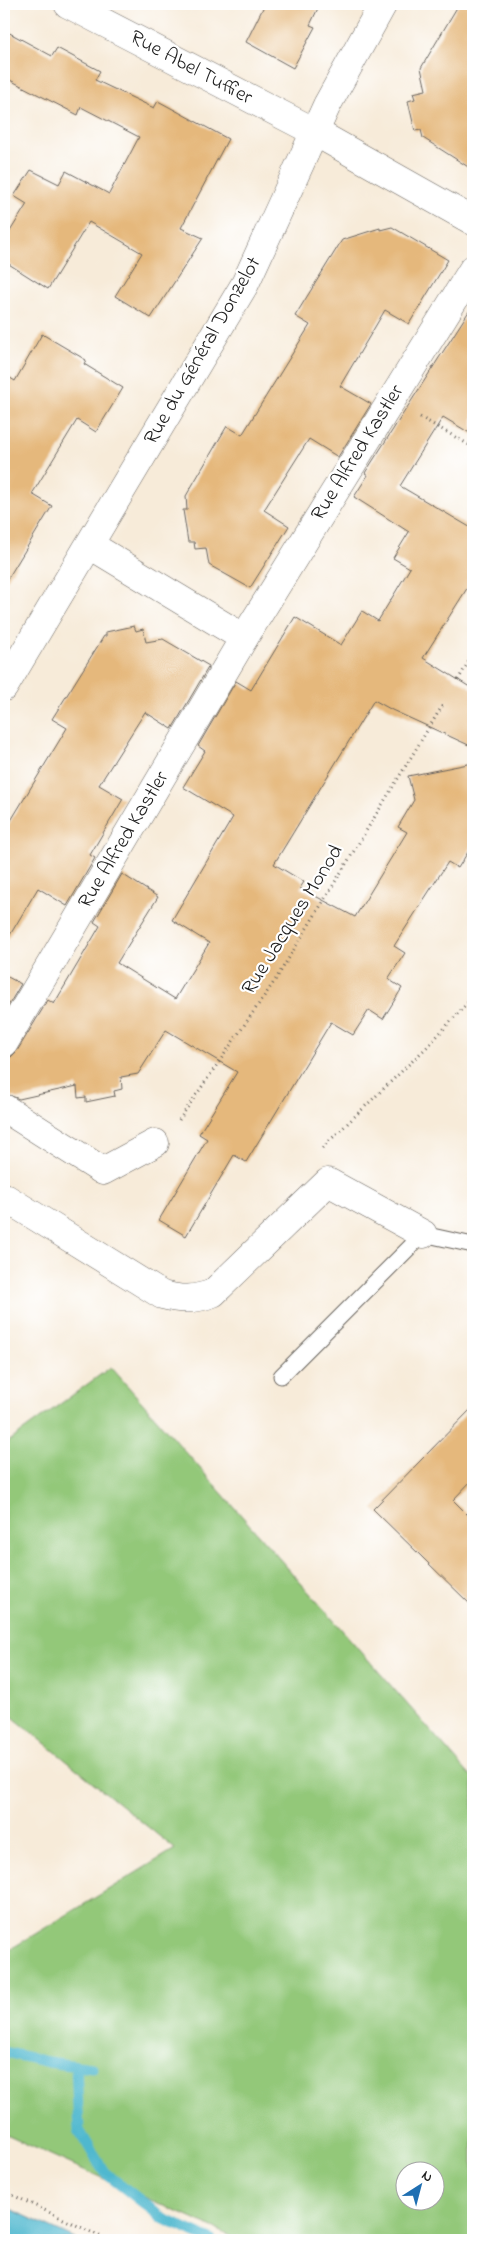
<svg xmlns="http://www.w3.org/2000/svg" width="477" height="2244" font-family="'Indie Flower',sans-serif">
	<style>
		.green { fill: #93c879; stroke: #58724a; fill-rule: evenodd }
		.water { fill: #50b8cf; stroke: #366a76 }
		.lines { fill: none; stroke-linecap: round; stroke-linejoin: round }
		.stream { stroke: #50b8cf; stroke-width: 11 }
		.building { fill: #e5b87c }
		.service-casing { stroke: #69645e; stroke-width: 17 }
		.minor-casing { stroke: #69645e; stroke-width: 29 }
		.path { stroke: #69645e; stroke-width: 3; stroke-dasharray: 1 4; stroke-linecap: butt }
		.service { stroke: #fff; stroke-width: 15 }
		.minor { stroke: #fff; stroke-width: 28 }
		.labels { text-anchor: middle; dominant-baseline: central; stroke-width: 4.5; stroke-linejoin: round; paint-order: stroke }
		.street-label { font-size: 21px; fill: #1c1c1c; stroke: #fff }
	</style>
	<rect width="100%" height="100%" fill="#fff"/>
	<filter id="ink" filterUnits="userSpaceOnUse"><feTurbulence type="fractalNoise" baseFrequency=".02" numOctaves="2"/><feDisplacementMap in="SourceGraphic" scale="10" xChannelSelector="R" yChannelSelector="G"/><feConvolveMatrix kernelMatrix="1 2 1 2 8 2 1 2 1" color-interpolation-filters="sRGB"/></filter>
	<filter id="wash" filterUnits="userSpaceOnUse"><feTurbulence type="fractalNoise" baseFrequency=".0096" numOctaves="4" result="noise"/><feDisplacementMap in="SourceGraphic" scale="20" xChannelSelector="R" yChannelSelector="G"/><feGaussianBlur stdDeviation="1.12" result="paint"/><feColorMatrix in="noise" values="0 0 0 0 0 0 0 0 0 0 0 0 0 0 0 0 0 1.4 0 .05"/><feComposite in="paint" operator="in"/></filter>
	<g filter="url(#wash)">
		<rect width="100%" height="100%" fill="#f7ebd9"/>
		<path class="green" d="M 111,1367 L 473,1779 L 473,2240 L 240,2240 L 4,2134 L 4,1953 L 175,1849 L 4,1710 L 4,1445 ZM 404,2172 L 434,2172 L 434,2202 L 404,2202 Z"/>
		<polygon class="water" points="4,2206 77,2240 4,2240"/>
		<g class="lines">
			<g class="stream">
				<polyline points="5,2052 48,2062 92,2068"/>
				<polyline points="76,2066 79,2130 104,2172 164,2219 211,2240"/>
			</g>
		</g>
		<g id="blocks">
			<g class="building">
				<polygon points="265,4 320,4 310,25 315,27 293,68 246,42"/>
				<polygon points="459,4 473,4 473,170 423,138 421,130 415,131 408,101 415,99 413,93 426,90 421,68"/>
				<polygon points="4,30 52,56 57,48 100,71 95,80 154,108 158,101 228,139 181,228 203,238 151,318 115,296 142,253 89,222 48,289 4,261 4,241 27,204 14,196 31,170 59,184 66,171 109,194 139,137 81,107 78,115 4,77"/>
				<polygon points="392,227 448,260 409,324 385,310 340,386 371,404 338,457 309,439 264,510 289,526 250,588 209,565 206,548 195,549 194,542 188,542 183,510 187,510 186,496 227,426 242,435 310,325 295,316 342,240 380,228 380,230"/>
				<polygon points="473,305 473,435 443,417 400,486 473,529 473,579 423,658 473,689 473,747 392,710 374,700 274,864 304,882 300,888 355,917 407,832 398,827 414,800 408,776 473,763 473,844 458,868 448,862 394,946 405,953 388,979 402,988 383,1019 369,1010 353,1035 331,1022 246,1162 234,1155 186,1236 159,1220 207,1139 199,1134 237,1072 166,1030 138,1074 121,1077 122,1089 114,1091 115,1096 86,1102 86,1097 78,1098 77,1086 19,1099 4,1093 4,1059 11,1057 17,1051 48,1000 54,1004 100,926 94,922 122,874 158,897 117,963 175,999 209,943 172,920 233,817 183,787 205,751 198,746 236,681 251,690 295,617 341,645 362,611 378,621 410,568 393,558 409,532 354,497 368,475 365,473"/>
				<polygon points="42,334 86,360 84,364 123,388 96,432 77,420 32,494 52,506 4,585 4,374 15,381"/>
				<polygon points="134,626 136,631 143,629 146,642 163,639 209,666 172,729 145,712 99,785 123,799 90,855 95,858 67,906 38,888 4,945 4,832 67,728 52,719 104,636 106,636 106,632"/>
				<polygon points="4,975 21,984 4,1013"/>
				<polygon points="473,1407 473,1479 453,1500 473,1520 473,1607 373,1509"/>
			</g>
		</g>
	</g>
	<g filter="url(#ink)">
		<use href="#blocks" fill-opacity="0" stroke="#69645e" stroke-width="1"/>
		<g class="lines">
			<defs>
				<polyline id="service" points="281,1376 423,1234 473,1245"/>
				<g id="minor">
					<polyline points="68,4 315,132 473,221"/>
					<polyline points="90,545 244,638"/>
					<polyline points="4,687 245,284 327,105 383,4"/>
					<polyline points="4,1043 244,638 473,269"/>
					<polyline points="4,1108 103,1171 155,1143"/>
					<path d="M 4,1197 L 162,1295 C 182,1300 194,1300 213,1293 L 328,1182 L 423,1234"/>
				</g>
			</defs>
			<use href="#service" class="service-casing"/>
			<use href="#minor" class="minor-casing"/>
			<g class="path">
				<polyline points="420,417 473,447"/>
				<polyline points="458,680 473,654"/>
				<polyline points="179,1120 276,979 444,703"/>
				<polyline points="322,1148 429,1045 473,997"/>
				<polyline points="4,2191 108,2240"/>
			</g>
			<use href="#service" class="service"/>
			<use href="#minor" class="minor"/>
		</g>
	</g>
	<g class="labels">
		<g class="street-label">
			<text transform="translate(191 68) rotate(28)">Rue Abel Tuffier</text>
			<text transform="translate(203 351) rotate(-60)">Rue du Général Donzelot</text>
			<text transform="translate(358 453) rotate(-58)">Rue Alfred Kastler</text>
			<text transform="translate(124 840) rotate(-59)">Rue Alfred Kastler</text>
			<text transform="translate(293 920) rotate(-58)">Rue Jacques Monod</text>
		</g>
	</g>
	<rect width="477" height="2244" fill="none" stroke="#fff" stroke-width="20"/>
	<g transform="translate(420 2186) rotate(36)"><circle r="24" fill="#ffffff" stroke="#a4a4a4"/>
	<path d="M0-4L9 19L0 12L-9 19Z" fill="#1f6fb2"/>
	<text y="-8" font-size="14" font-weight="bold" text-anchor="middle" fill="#1c1c1c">N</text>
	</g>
</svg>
